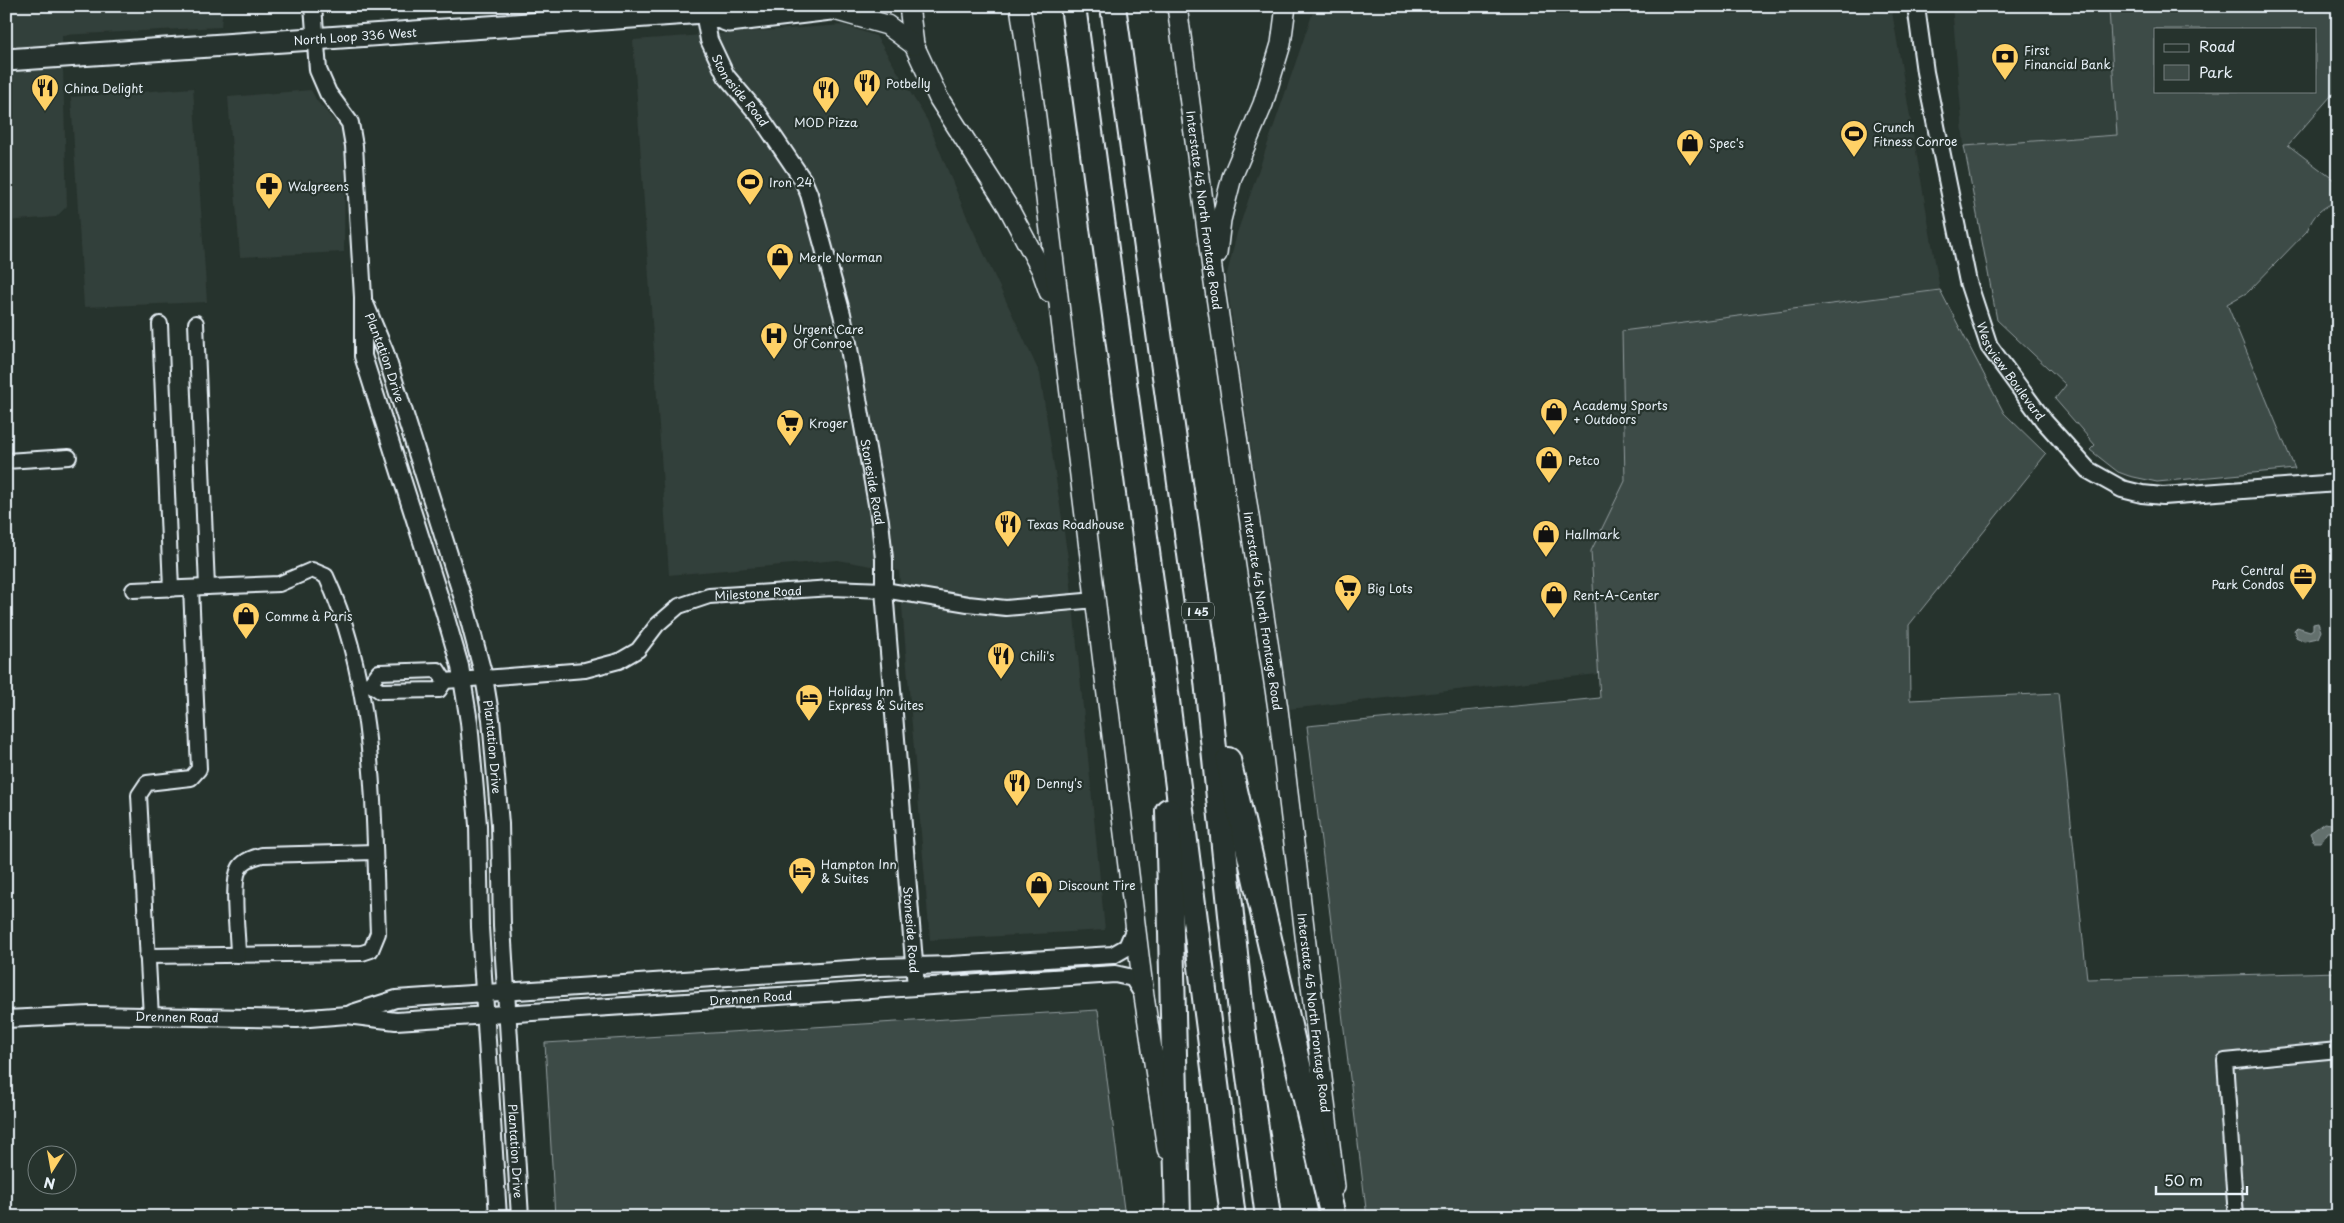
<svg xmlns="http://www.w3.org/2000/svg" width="2344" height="1223" font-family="'Playpen Sans',sans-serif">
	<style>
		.built { fill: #333f3a }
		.green { fill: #3e4b47; stroke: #939ea0; fill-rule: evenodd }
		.water { fill: #636f6d; stroke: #98a3a5 }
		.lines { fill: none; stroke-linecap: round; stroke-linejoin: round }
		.minor-casing { stroke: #e8f1f8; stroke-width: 18 }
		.tertiary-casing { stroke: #e8f1f8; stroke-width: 20 }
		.secondary-casing { stroke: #e8f1f8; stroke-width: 22 }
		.primary-casing { stroke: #e8f1f8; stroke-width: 25 }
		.motorway-casing { stroke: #e8f1f8; stroke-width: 28 }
		.minor { stroke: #26332d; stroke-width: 14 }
		.tertiary { stroke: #26332d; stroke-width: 16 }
		.secondary { stroke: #26332d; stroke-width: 19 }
		.primary { stroke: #26332d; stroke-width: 21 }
		.motorway { stroke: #26332d; stroke-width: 24 }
		.labels { text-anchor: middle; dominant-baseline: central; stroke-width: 4.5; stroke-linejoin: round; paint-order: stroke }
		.shield { fill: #26332d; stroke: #aeb8bb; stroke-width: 1 }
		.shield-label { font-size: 11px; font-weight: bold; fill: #e8f1f8 }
		.street-label { font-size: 12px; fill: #e8f1f8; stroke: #26332d }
		.poi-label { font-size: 12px; fill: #e8f1f8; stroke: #26332d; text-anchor: start }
	</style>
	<rect width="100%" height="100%" fill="#26332d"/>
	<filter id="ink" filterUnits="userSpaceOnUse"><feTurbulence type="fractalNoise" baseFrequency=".02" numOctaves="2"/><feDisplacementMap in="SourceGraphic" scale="10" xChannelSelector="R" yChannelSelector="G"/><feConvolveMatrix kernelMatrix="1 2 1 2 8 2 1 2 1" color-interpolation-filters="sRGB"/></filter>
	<g filter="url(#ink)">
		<g class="built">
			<polygon points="6,6 223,6 221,27 62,35 67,206 56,217 6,221"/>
			<polygon points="1315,6 1891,6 1940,290 1622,331 1625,482 1591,551 1598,674 1289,709 1226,278 1237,233"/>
			<polygon points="1952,6 2147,6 2109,9 2117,135 1964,146"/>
			<polygon points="843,25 876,36 927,120 967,217 1040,374 1069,565 1105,930 930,940 899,571 838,560 669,575 633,40"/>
			<polygon points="193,88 207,302 84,307 71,97"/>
			<polygon points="311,90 317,101 345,133 344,252 240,257 228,97"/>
		</g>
		<g class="green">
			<path d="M 2147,6 L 2338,6 L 2338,88 L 2288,145 L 2338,183 L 2338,200 C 2321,209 2314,213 2307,231 L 2248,292 L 2227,304 L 2295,469 L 2157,482 L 2129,476 L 2118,472 L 2090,450 L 2095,445 L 2055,399 L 2066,385 L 1997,320 L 1964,146 L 2117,135 L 2109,9 ZM 2155,29 L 2315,29 L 2315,91 L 2155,91 Z"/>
			<polygon points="1940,290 2004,413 2046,454 1909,625 1910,700 2058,693 2087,979 2338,972 2338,1217 1367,1217 1307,726 1600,698 1591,551 1625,481 1622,331"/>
			<polygon points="1098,1010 1125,1217 555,1217 545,1043"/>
		</g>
		<g class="water">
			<polygon points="2318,623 2321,631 2318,638 2304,641 2296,637 2294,630 2297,627 2310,631 2313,629 2313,624"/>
			<polygon points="2324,823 2332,824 2332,832 2327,832 2321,842 2314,842 2310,833"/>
		</g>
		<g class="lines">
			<defs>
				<g id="minor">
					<polyline points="196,323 207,587"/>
					<polyline points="160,324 171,589"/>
					<polyline points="6,461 69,457"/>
					<path d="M 133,590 L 279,584 L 312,570 L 326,576 C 377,686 373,814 378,933 L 371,950 L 362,953 L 147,956"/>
					<path id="s1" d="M 370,684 L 380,691 L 439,690 L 445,681 L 585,670 L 619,661 L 638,650 L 657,625 L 679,606 L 709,596 L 832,588 L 884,590 L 968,604 L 1006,608 L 1096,600"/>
					<polyline points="362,685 370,684 379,672 438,670 445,681"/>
					<path d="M 238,955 C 238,936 231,884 239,869 C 243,860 253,858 262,855 L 375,852"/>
					<polyline points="151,1017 139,795 147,783 191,778 199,769 191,588"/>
					<polyline points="2236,1217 2225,1061 2338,1050"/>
				</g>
				<g id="tertiary">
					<polyline points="313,6 318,70 328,93 350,123 354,146 363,297 363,356 444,611 460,666 469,722 478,825 480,927 498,1217"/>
					<path id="s2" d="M 1916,6 L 1925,72 L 1968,282 L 1989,346 L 2044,421 L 2088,470 L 2122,489 L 2142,494 L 2163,496 L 2338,483"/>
					<path id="s3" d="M 704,12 L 709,40 L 726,76 L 759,115 L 803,180 L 809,194 L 842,314 L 848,343 L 880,521 L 884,559 L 884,590 L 916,987"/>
					<path id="s4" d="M 366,306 L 385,352 L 465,605 L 484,677 L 491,719 L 500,824 L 502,926 L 520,1217"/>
					<polyline points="352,1013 396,999 879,967 951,965 1113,955 1127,947 1136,926"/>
					<path id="s5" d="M 6,1019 L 90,1015 L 297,1019 L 347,1015 L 396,1021 L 1115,974 L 1133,978 L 1144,996"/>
				</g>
				<g id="secondary">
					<polyline points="909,6 914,45 939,99 1008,207 1041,269 1049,292"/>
					<polyline points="1020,6 1036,117 1144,996 1167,1149"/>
					<path id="s6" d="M 1177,6 L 1214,283 L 1278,709 L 1335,1187"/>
					<polyline points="834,10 887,25 914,45"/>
					<polyline points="1217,254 1221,220 1232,177 1263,104 1281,44 1286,6"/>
				</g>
				<g id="primary">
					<polyline points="704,12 729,21 856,6"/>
					<path id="s7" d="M 6,60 L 704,12 L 715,6"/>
				</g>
				<g id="motorway">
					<polyline points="1073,6 1164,677 1233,1217"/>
					<polyline points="1113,6 1205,661 1243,1032 1268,1217"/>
					<polyline points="1228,760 1333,1217"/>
					<polyline points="1168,811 1178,1217"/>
				</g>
			</defs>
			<use href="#minor" class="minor-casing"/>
			<use href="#tertiary" class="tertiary-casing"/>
			<use href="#secondary" class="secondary-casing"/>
			<use href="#primary" class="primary-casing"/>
			<use href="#motorway" class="motorway-casing"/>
			<use href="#minor" class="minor"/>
			<use href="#tertiary" class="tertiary"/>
			<use href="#secondary" class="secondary"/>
			<use href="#primary" class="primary"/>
			<use href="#motorway" class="motorway"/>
		</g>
	</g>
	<defs>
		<symbol id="bank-pin" viewBox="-11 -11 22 30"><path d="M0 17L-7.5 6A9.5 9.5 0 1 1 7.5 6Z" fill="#ffd166" stroke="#26332d"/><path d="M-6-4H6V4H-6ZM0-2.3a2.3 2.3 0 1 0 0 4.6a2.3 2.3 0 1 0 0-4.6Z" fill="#111"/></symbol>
		<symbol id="restaurant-pin" viewBox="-11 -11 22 30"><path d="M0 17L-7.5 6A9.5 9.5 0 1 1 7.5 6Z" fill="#ffd166" stroke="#26332d"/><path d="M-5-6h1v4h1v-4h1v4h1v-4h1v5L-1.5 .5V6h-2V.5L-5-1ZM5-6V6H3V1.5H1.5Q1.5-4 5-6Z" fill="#111"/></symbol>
		<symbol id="stadium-pin" viewBox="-11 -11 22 30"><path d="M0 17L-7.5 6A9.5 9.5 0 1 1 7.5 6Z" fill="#ffd166" stroke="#26332d"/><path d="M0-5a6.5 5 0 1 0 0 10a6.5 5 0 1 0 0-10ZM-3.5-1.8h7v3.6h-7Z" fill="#111"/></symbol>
		<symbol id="shop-pin" viewBox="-11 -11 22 30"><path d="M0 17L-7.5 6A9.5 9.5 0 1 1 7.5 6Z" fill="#ffd166" stroke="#26332d"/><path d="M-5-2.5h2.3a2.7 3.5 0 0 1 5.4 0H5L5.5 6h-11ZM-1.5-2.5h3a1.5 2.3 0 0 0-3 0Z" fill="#111"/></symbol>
		<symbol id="pharmacy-pin" viewBox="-11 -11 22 30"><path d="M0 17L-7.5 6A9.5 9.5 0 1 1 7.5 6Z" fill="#ffd166" stroke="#26332d"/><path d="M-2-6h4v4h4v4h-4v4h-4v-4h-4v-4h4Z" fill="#111"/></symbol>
		<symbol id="hospital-pin" viewBox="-11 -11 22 30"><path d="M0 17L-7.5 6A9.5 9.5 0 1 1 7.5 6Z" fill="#ffd166" stroke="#26332d"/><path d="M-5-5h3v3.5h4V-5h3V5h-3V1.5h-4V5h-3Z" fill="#111"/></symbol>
		<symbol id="supermarket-pin" viewBox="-11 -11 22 30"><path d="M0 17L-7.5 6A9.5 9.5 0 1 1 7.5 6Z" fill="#ffd166" stroke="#26332d"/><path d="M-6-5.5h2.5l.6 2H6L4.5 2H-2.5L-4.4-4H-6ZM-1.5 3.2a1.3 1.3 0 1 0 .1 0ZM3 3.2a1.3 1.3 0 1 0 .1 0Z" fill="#111"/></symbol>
		<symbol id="office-pin" viewBox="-11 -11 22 30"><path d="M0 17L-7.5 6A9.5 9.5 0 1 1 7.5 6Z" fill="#ffd166" stroke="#26332d"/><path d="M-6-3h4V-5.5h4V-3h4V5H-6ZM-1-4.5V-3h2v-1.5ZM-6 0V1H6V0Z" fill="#111"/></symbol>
		<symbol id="hotel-pin" viewBox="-11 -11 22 30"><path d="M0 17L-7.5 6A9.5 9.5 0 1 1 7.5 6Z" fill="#ffd166" stroke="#26332d"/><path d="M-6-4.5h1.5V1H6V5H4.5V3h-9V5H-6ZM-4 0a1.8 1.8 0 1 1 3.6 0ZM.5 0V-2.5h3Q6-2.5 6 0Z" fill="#111"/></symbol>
	</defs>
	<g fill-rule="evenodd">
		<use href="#bank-pin" x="1989" y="41" width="32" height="43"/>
		<use href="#restaurant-pin" x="851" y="67" width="32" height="43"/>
		<use href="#restaurant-pin" x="29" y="72" width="32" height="43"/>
		<use href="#restaurant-pin" x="810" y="74" width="32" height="43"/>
		<use href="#stadium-pin" x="1838" y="118" width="32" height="43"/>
		<use href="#shop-pin" x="1674" y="127" width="32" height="43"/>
		<use href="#stadium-pin" x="734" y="166" width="32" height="43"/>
		<use href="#pharmacy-pin" x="253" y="170" width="32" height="43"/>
		<use href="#shop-pin" x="764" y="241" width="32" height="43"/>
		<use href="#hospital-pin" x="758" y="320" width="32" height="43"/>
		<use href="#shop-pin" x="1538" y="396" width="32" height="43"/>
		<use href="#supermarket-pin" x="774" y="407" width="32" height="43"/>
		<use href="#shop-pin" x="1533" y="444" width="32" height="43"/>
		<use href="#restaurant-pin" x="992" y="508" width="32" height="43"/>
		<use href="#shop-pin" x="1530" y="518" width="32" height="43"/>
		<use href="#office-pin" x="2287" y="561" width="32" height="43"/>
		<use href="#supermarket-pin" x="1332" y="572" width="32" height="43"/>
		<use href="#shop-pin" x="1538" y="579" width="32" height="43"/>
		<use href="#shop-pin" x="230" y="600" width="32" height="43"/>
		<use href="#restaurant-pin" x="985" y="640" width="32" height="43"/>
		<use href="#hotel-pin" x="793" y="682" width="32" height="43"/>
		<use href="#restaurant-pin" x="1001" y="767" width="32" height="43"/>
		<use href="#hotel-pin" x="786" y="855" width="32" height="43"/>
		<use href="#shop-pin" x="1023" y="869" width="32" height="43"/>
	</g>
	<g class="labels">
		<rect class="shield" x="1182" y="602.5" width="32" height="17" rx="4"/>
		<g class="shield-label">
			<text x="1198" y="611">I 45</text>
		</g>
		<g class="street-label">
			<text stroke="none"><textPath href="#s7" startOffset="350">North Loop 336 West</textPath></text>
			<text stroke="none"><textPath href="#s3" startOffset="88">Stoneside Road</textPath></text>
			<text stroke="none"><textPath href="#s6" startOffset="206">Interstate 45 North Frontage Road</textPath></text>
			<text stroke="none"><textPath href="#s4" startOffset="55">Plantation Drive</textPath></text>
			<text stroke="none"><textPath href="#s2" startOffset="381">Westview Boulevard</textPath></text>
			<text stroke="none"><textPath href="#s3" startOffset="508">Stoneside Road</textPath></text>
			<text stroke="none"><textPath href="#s1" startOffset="421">Milestone Road</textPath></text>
			<text stroke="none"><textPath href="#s6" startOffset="611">Interstate 45 North Frontage Road</textPath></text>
			<text stroke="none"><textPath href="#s4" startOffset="460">Plantation Drive</textPath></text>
			<text stroke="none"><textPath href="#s3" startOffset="958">Stoneside Road</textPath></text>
			<text stroke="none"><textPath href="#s5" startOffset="746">Drennen Road</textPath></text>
			<text stroke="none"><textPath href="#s6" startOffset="1016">Interstate 45 North Frontage Road</textPath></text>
			<text stroke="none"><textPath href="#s5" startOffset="171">Drennen Road</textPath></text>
			<text stroke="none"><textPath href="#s4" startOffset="865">Plantation Drive</textPath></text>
		</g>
		<g class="poi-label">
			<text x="2024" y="50">First<tspan x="2024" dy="14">Financial Bank</tspan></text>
			<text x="886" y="83">Potbelly</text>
			<text x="64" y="88">China Delight</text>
			<text x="826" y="122" text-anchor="middle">MOD Pizza</text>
			<text x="1873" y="127">Crunch<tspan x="1873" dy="14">Fitness Conroe</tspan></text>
			<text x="1709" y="143">Spec's</text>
			<text x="769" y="182">Iron 24</text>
			<text x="288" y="186">Walgreens</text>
			<text x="799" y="257">Merle Norman</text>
			<text x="793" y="329">Urgent Care<tspan x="793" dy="14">Of Conroe</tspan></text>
			<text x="1573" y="405">Academy Sports<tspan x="1573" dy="14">+ Outdoors</tspan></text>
			<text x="809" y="423">Kroger</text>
			<text x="1568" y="460">Petco</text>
			<text x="1027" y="524">Texas Roadhouse</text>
			<text x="1565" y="534">Hallmark</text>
			<text x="2284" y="570" text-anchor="end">Central<tspan x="2284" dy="14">Park Condos</tspan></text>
			<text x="1367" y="588">Big Lots</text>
			<text x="1573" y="595">Rent-A-Center</text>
			<text x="265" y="616">Comme à Paris</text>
			<text x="1020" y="656">Chili's</text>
			<text x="828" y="691">Holiday Inn<tspan x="828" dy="14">Express &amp; Suites</tspan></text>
			<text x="1036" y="783">Denny's</text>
			<text x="821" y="864">Hampton Inn<tspan x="821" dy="14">&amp; Suites</tspan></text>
			<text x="1058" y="885">Discount Tire</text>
		</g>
	</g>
	<rect width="2344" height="1223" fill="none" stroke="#26332d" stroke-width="25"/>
	<rect x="12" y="12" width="2319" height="1198" fill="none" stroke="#e8f1f8" stroke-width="2" filter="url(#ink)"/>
	<rect x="2154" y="28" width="162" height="65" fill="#26332d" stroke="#747f7e"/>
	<rect x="2164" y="44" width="25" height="8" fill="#26332d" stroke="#747f7e"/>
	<text x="2199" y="52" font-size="15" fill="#e8f1f8">Road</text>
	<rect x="2164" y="65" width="25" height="15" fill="#3e4b47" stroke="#747f7e"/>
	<text x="2199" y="78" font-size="15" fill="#e8f1f8">Park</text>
	<g transform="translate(52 1170) rotate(191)"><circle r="24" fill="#26332d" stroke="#747f7e"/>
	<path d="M0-4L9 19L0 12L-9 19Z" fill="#ffd166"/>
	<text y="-8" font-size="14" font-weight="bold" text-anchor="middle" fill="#e8f1f8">N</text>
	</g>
	<path d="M2156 1186v8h91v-8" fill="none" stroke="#e8f1f8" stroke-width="2.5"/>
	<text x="2164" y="1186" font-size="15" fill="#e8f1f8" stroke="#26332d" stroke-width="4" paint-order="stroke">50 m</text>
</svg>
